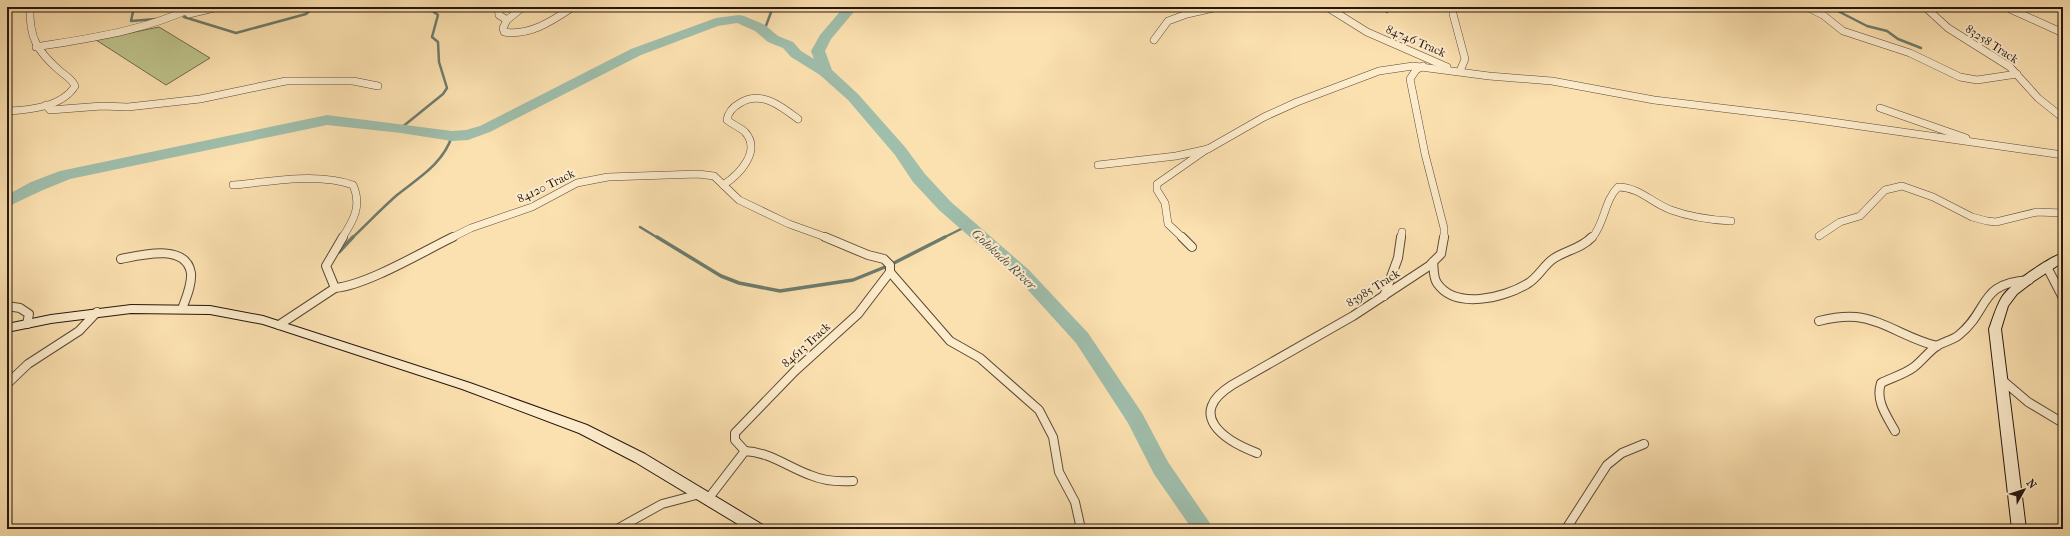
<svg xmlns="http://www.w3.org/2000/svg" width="2070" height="536" font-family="'IM FELL French Canon',serif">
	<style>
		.green { fill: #bec38c; stroke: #726c4e }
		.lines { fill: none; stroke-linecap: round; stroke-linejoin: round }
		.stream-far1 { stroke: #6e7b6d; stroke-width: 2.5 }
		.stream { stroke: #6e7b6d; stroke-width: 3.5 }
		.river { fill: #9fbeac; fill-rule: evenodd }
		.street-far1-casing { stroke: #5b4937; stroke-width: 8 }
		.street-casing { stroke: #5b4937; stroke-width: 10 }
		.secondary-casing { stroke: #25160f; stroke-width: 2 }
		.street-far1 { stroke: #fdeccc; stroke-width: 7 }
		.street { stroke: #fdeccc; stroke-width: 8 }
		.secondary { fill: #fdeccc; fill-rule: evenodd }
		.labels { text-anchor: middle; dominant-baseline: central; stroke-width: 4; stroke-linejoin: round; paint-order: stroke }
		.street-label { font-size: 12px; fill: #25160f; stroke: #fdeccc }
		.water-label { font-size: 13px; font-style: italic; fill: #505146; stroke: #fdeccc }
	</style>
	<rect width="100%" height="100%" fill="#fce1b0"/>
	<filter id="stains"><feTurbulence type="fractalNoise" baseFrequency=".005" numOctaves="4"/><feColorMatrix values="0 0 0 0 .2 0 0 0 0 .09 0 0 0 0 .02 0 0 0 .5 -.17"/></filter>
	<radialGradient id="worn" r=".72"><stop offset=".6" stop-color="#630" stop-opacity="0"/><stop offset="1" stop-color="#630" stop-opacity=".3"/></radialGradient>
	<polygon class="green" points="159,27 210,58 166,85 96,40"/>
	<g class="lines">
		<g class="stream-far1">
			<polyline points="134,7 131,21 156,19"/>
			<polyline points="1381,7 1387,12"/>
			<polyline points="1830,7 1867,26 1887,31 1898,39 1921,48"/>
			<polyline points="184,17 236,33 306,14 314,7"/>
			<polyline points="764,31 773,7"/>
			<polyline points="401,128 443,94 447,88 439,62 438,42 432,37 438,15 427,7"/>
			<polyline points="640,227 658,238"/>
			<path d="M 352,238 C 367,224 381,209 397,195 C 418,178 443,164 452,136"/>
			<polyline points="943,238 969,225"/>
		</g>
		<g class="stream">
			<polyline points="657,237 721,276 739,283 780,291 853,280 890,265 945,237"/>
			<polyline points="339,252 353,237"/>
		</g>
		<polygon class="river" points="844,7 858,7 831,39 825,51 832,70 858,94 905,147 925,174 951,202 1029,270 1088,333 1142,413 1168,462 1214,529 1192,529 1154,474 1128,423 1076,343 1017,278 939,210 913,182 895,155 848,100 820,75 791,57 783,48 768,42 755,31 737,23 718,26 641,55 490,132 468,140 452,141 401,133 327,125 70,179 43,190 7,207 7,195 31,182 60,171 327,115 452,131 466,130 480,126 631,49 716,18 739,15 744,16 765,25 778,36 793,42 801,51 814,59 811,51 820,35"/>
		<defs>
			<g id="street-far1">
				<polyline points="498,7 499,15 507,20"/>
				<path d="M 523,7 L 507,20 L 503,28 L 504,32 C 530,36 552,21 573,7"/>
				<polyline points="1327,7 1367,32 1447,67"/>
				<polyline points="1807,7 1823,15 1843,31 1910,53 1960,77 1977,80 2017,74"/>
				<polyline points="1925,7 1948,28 2010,67 2038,98 2063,118"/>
				<polyline points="2010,9 2063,33"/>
				<polyline points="187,11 189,14 218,7"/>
				<polyline points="1453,14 1465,59 1460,71"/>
				<polyline points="1154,40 1168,21 1187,14 1218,7"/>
				<path d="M 36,47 C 90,38 144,31 194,7"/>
				<polyline points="1423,66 1416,70 1410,79 1425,154 1444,228 1444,238"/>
				<polyline points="46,105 50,110 102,106 128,107 200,99 286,81 353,81 378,86"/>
				<polyline points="1880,108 1966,138"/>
				<path d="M 7,111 C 30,110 62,107 75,86 C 72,79 66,76 60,71 C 37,51 29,38 30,7"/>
				<polyline points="1098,165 1176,156 1208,149 1264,117 1297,102 1379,71 1413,66 1489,76 1552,81 1654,100 1804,118 2063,155"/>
				<path d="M 233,185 C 271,182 316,172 353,185 C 362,205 354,220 342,238"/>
				<path d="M 723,185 C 739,175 762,151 745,132 C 740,127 733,125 727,120 C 728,112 733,107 740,103 C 761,90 781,106 798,119"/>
				<polyline points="1819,236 1840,222 1860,216 1885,190 1902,186 1933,197 1972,217 1987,221 1996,222 2037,212 2063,213"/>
				<polyline points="451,238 471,228 532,207 577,183 608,177 698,174 714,176 739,200 789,224 828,238"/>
				<polyline points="1183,238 1168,224 1165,203 1157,190 1157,184 1207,149"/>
				<polyline points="1401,238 1402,232"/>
				<path d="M 1592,238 C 1605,223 1604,201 1618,187 C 1639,187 1652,203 1671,210 C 1690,217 1711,220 1731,221"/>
			</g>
			<g id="street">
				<polyline points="825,237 868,255 884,259 890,265 890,272"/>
				<polyline points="1182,237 1192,247"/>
				<path d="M 121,259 C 141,255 186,243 191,273 C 192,285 186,298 182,309"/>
				<path d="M 1433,262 C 1434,269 1433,277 1437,283 C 1455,310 1504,298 1527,284 C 1538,278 1543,266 1553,259 C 1566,250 1581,249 1592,237"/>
				<polyline points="2047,267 2063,298"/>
				<polyline points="890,272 950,341 980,358 1039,410 1053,437 1059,472 1075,502 1081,529"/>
				<polyline points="335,288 326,266 343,237"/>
				<polyline points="1384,296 1398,258 1401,237"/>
				<polyline points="7,306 20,308 29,314 27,324"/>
				<path d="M 1819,321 C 1831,318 1843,316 1856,317 C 1884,320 1909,340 1937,346"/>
				<path d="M 279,325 L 335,288 C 367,285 422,252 453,237"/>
				<polyline points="2001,379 2028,402 2063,423"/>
				<polyline points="7,384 28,364 79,331 97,312"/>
				<path d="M 1895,431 C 1887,416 1875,401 1881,383 C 1891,378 1905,374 1914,367 C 1922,361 1928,352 1937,346 C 1943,342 1953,340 1959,335 C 1990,310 1978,283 2029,280"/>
				<polyline points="745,451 735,440 735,433 795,371 858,314 890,272"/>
				<path d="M 1257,453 C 1223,440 1186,414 1232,385 L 1353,316 L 1429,266 L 1441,254 L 1444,237"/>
				<path d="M 708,499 L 745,451 C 769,452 788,467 810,475 C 824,481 838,482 853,481"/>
				<polyline points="617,529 662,504 700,494"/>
				<polyline points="1566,529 1607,465 1622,453 1644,444"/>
			</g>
			<g id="secondary">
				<path d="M 2063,253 L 2063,262 L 2034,281 L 2017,294 L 2008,306 L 2001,329 L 2026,529 L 2012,529 L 1989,329 C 1993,318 1996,307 2002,297 C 2011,283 2048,258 2063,253 Z"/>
				<polygon points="131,305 210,306 263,316 470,383 587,425 645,454 763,525 765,529 746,529 635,462 579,433 462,389 263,324 210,314 131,313 51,323 7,332 7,324 51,315"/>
			</g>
		</defs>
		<use href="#street-far1" class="street-far1-casing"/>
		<use href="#street" class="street-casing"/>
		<use href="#secondary" class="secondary-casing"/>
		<use href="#street-far1" class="street-far1"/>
		<use href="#street" class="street"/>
		<use href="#secondary" class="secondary"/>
	</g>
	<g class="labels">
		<g class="street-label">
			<text transform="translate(1416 41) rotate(23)">84746 Track</text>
			<text transform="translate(1992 44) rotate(33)">83258 Track</text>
			<text transform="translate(546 186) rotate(-26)">84120 Track</text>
			<text transform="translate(1373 288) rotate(-32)">83985 Track</text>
			<text transform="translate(806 345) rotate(-42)">84613 Track</text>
		</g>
		<g class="water-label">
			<text transform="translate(1004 259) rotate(43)">Golokodo River</text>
		</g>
	</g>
	<rect width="2070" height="536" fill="none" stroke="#fce1b0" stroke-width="24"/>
	<rect x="8" y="8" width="2054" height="520" fill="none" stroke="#25160f" stroke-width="2"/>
	<rect x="12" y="12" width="2046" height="512" fill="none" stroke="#25160f"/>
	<g transform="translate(2024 490) rotate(51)" stroke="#fdeccc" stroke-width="3" paint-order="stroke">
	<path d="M0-3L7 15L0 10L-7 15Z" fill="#25160f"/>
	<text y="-6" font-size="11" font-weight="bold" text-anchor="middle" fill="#25160f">N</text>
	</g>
	<rect width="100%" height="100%" filter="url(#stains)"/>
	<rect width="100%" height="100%" fill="url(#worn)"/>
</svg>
